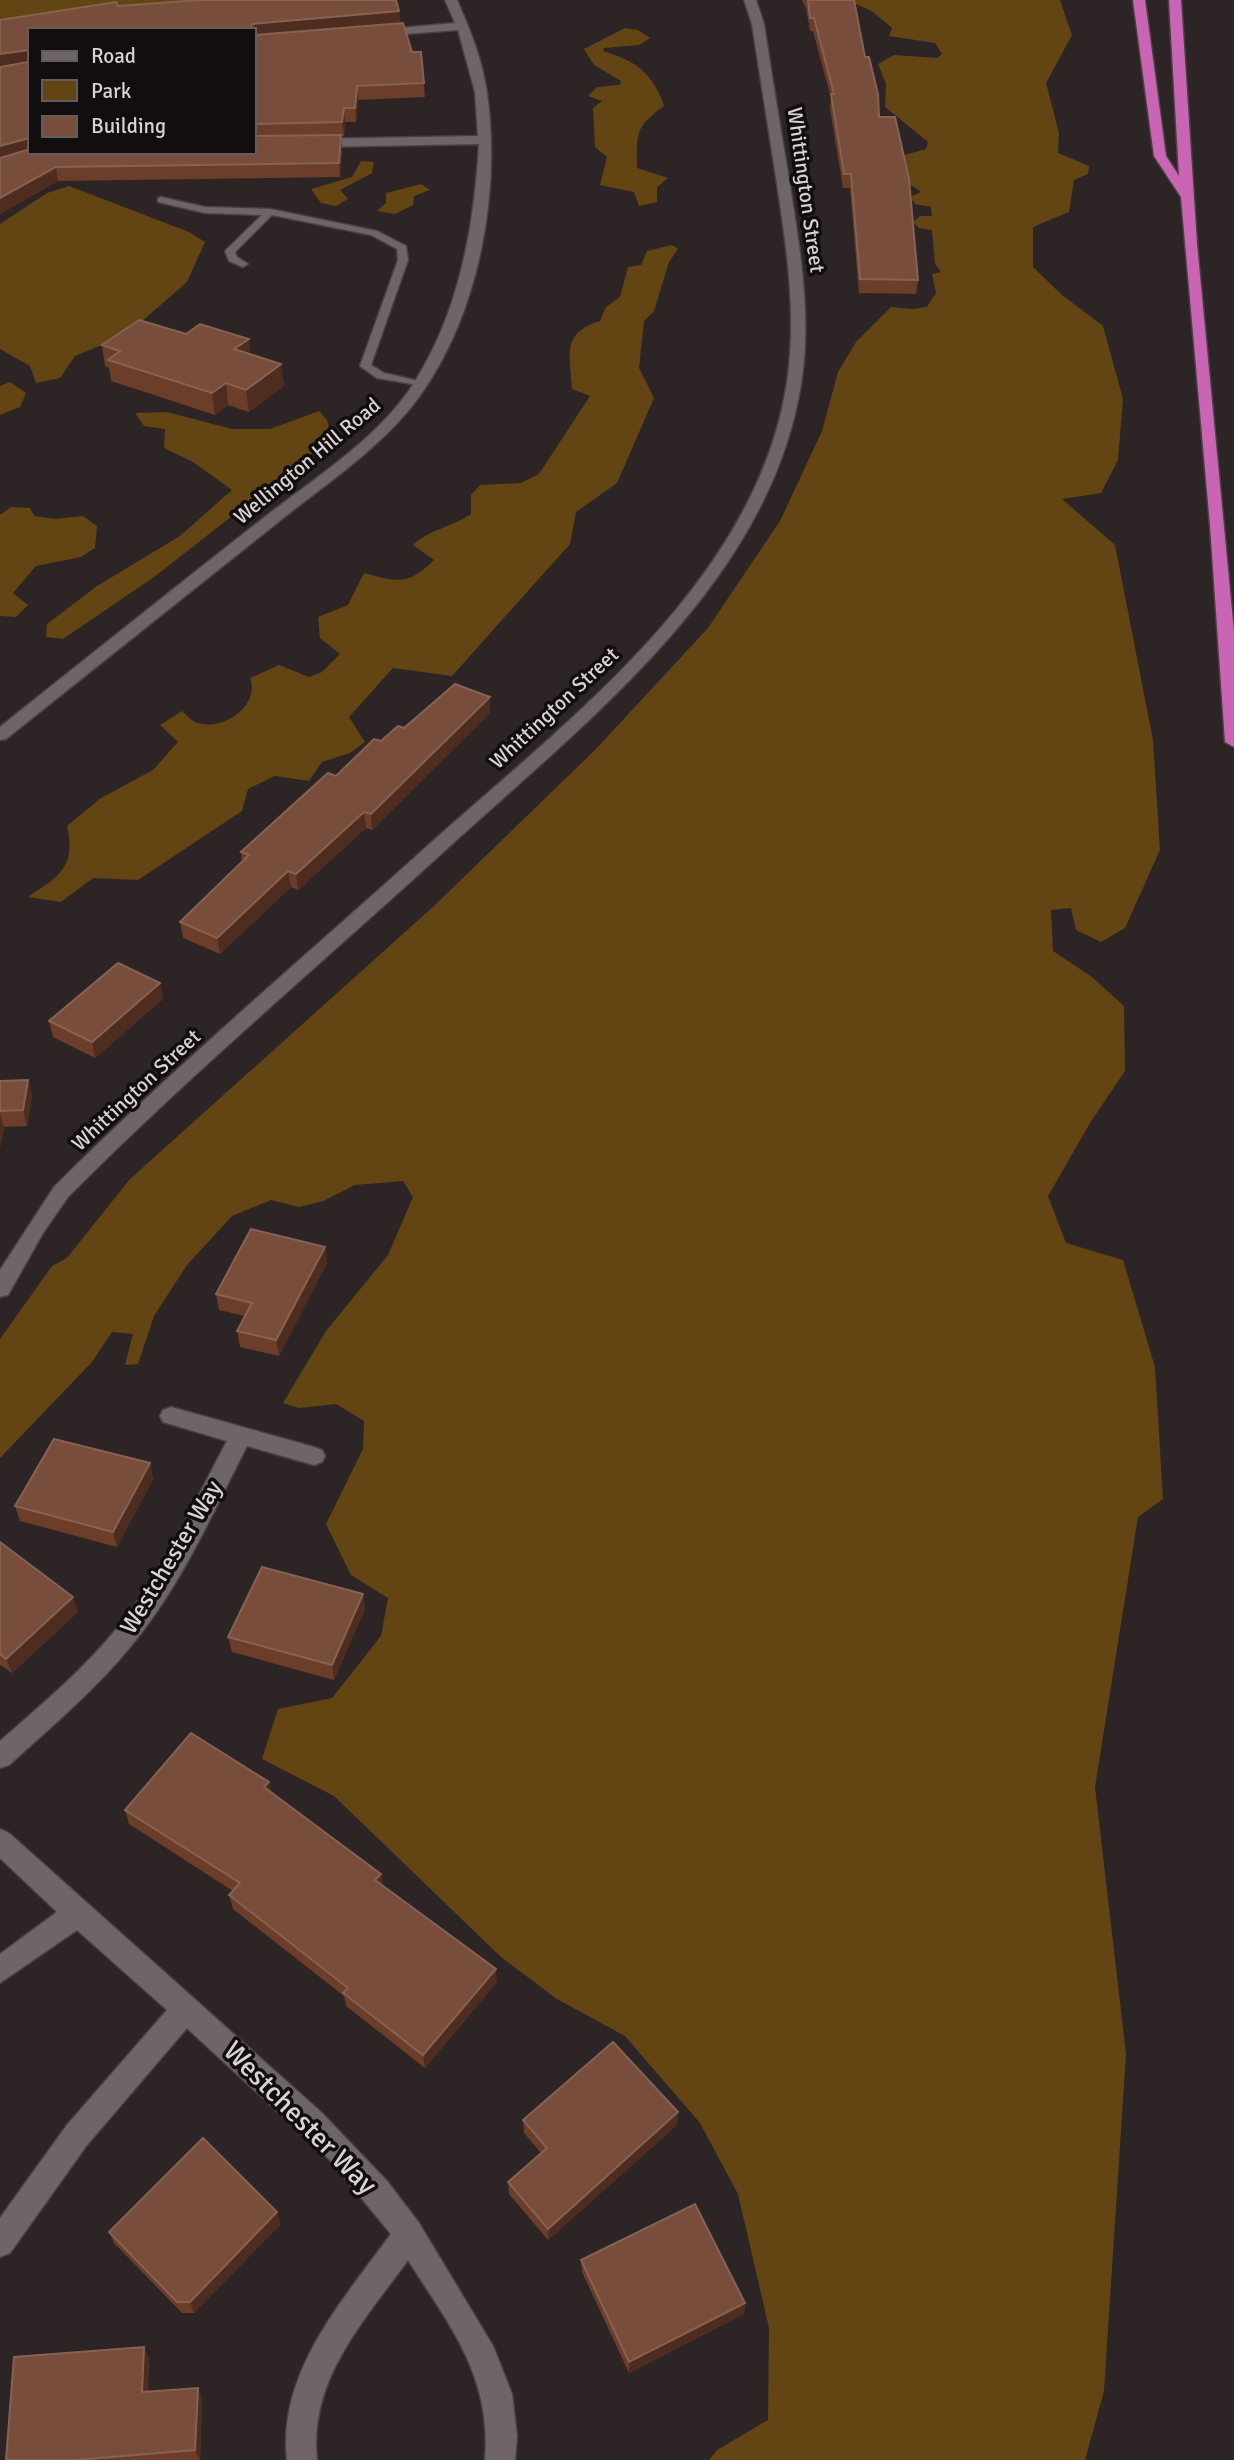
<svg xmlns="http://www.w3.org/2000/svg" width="1234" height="2460" font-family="Signika,sans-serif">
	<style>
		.green { fill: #624513 }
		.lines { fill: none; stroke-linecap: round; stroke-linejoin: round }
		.service-casing { stroke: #484041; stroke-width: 3 }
		.minor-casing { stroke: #484041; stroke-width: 3 }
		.motorway-casing { stroke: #484041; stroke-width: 3 }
		.service { fill: #6f6566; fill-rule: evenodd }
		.minor { fill: #6f6566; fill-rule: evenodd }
		.motorway { fill: #ca65b5; fill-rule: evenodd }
		.wall { fill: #6c3d29; fill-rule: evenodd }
		.shaded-wall { fill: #4e2c20 }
		.building { fill: #784d3b; stroke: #876253; stroke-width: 2 }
		.labels { text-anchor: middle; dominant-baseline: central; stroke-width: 7; stroke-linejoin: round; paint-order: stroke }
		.far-street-label { font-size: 21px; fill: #d8d2d3; stroke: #120e0f }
		.street-label { font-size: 24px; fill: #d8d2d3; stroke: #120e0f }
		.near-street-label { font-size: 28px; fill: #d8d2d3; stroke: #120e0f }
	</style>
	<rect width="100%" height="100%" fill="#2d2425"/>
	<g class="green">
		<path d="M 0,0 L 217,0 L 145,8 C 119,0 101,9 77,16 C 53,23 24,21 0,23 Z"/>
		<polygon points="852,0 1060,0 1072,35 1046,83 1059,133 1058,153 1089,166 1088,174 1074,180 1069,212 1033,227 1033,267 1062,295 1103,326 1123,399 1118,460 1101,493 1062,499 1115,545 1153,740 1160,850 1125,928 1101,942 1076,930 1071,908 1051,910 1053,951 1092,977 1124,1006 1125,1071 1090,1123 1048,1196 1066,1243 1123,1260 1155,1367 1163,1499 1138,1517 1095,1787 1126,2054 1104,2391 1085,2460 709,2460 717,2450 768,2420 769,2328 738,2194 700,2123 625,2036 557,1999 501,1957 334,1796 262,1759 278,1709 332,1698 381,1636 388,1598 351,1575 326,1524 363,1449 364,1421 336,1404 299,1408 283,1403 326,1331 388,1255 413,1197 403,1181 355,1185 323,1201 299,1207 271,1200 232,1216 187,1265 154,1316 138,1364 125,1365 133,1334 112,1332 92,1362 0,1458 0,1339 52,1266 67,1258 130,1179 434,906 595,750 708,628 780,521 822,431 838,372 856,342 891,307 913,309 927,307 936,293 932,274 941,272 935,264 932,230 919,228 913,222 920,216 932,216 931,207 915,204 910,197 921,192 903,179 894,158 926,149 928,142 885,107 886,84 878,64 894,55 937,58 942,54 935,43 889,36 892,28 872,11 851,2"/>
		<path d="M 625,28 L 638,30 L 650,38 L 639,45 L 604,48 L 603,51 C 636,61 653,73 664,106 C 634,128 637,133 637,168 L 668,178 L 657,187 L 657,202 L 639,206 L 634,192 L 600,185 L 607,157 L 595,147 L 593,108 L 602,101 L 588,96 L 597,87 L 620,85 L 621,81 L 594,65 L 584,49 Z"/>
		<polygon points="361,161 374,162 372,173 340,190 348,199 336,206 321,203 311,189 352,177"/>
		<polygon points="421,184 430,190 414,196 413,205 395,214 377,211 386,203 386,193"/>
		<polygon points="69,186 189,232 205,242 187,282 126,335 75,356 60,378 36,383 30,366 0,349 0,224 47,193"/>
		<path d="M 672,245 L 678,249 L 669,262 L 654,311 L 644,321 L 639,368 L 654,398 L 617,483 L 576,512 L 570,544 L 452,676 L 393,668 L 349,717 L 365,742 L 350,753 L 322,762 L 309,781 L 275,776 L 248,789 L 242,811 L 138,880 L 93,878 L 61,902 L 28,897 C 60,876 76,867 67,826 L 101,798 L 153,770 L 178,742 L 160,725 L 182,711 C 185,714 191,720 195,722 C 221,733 261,706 250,678 L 279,665 L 309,677 L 322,672 L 340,654 L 320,638 L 318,617 L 348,605 L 364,573 C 398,582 408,586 434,560 L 413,545 C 430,529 452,527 471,514 L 471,495 L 480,485 L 521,483 L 539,474 L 590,396 L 572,389 C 570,355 561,333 600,321 L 606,307 L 620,297 L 628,267 L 641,265 L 647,251 Z"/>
		<polygon points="10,382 26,393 20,407 0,415 0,386"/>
		<polygon points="319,411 327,420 332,438 154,577 63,639 46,637 47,624 97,586 180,536 232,490 193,462 164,448 165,429 144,426 135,413 167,412 232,429 270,429"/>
		<polygon points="11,507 30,508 34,516 55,519 83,516 97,526 95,548 81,557 36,566 13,593 28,605 16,617 0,616 0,515"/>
	</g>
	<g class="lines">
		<defs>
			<polygon id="service" points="161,197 205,207 270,209 377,231 406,246 408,260 371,365 384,373 424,382 424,386 377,378 360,366 398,260 397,249 371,235 272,215 235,252 237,257 248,264 243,267 229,261 225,251 262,215 205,213 158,202 158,198"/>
			<g id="minor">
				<path d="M 445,0 L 457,0 C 470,30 482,58 487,93 C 501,193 479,314 419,397 C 381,449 321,487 272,527 C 183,598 95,668 6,739 L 0,740 L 0,727 C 89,656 177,586 266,516 C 315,478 377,439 412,386 C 459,314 474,228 479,144 L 315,147 L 309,143 L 315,139 L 478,136 L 475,92 L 458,30 L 378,36 L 372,33 L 378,30 L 455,23 Z"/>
				<path d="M 744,0 L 756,0 L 764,24 C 772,78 781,131 790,185 C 800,251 812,317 801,384 C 769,586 580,726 439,856 C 315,969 186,1078 68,1197 L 43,1233 L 8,1295 L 0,1297 L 0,1270 L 54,1187 C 172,1069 300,961 424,849 C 565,722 757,582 787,382 C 797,315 787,250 777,184 C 769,131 760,77 752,24 Z"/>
				<path d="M 171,1407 L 314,1447 L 322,1450 L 325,1456 L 322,1462 L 314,1465 L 247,1446 C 216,1506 188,1570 148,1624 C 109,1678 58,1721 9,1765 L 0,1768 L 0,1741 C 47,1700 95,1660 132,1609 C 170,1557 197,1497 227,1441 L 163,1422 L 160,1416 L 163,1410 Z"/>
				<path d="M 0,1829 L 9,1833 L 322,2113 L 387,2181 L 419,2223 L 493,2346 L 512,2394 L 517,2436 L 515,2460 L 485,2460 C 492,2377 450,2326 408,2260 C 364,2321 308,2380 317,2460 L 287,2460 C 277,2373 343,2300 391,2234 L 329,2159 L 187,2028 L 87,2145 L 10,2253 L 0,2257 L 0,2218 L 67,2125 L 167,2010 L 77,1930 L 0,1983 L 0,1954 L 57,1912 L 0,1858 Z"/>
			</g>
			<polygon id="motorway" points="1133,0 1145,0 1166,156 1179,176 1169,0 1181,0 1197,244 1234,632 1234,747 1225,742 1210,525 1181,197 1154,156"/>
		</defs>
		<use href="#service" class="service-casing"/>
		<use href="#minor" class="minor-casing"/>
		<use href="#motorway" class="motorway-casing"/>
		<use href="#service" class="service"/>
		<use href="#minor" class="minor"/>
		<use href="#motorway" class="motorway"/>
	</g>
	<g class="wall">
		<polygon points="802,0 854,0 865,57 918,280 916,294 859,293 850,188 843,188 830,108 831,98 813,31 810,31 806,8"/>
		<path d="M 118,6 L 399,11 L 400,24 L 412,52 L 421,52 L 425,97 L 358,100 L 356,122 L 345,122 L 344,136 L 341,136 L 342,149 L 340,177 L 58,181 L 0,214 L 0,20 ZM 30,30 L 254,30 L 254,152 L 30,152 Z"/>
		<polygon points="102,345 250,354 281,364 284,386 249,412 228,405 215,415 111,381 109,368 105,366"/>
		<polygon points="490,697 490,713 372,830 366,828 298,890 291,887 220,954 183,938 180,922 242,861 241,852 336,776 381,741 404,728"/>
		<polygon points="160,983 163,999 95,1058 53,1037 49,1021"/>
		<polygon points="28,1080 32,1096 27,1126 4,1127 0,1147 0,1081"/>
		<polygon points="325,1247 327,1263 279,1356 240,1347 237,1331 245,1316 219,1310 216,1294"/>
		<polygon points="150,1463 153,1479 117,1547 20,1521 15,1506"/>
		<polygon points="0,1542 78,1612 12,1673 0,1665"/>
		<polygon points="363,1594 365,1609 334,1680 232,1652 228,1637"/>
		<polygon points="272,1793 381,1874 383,1886 497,1982 425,2068 346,2006 344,1996 233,1909 229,1895 233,1891 129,1824 125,1810"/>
		<polygon points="678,2112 677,2125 548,2240 509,2194 508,2182 541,2153 524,2133 523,2120"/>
		<polygon points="281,2224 194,2313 182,2313 114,2243 109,2232"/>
		<polygon points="581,2260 745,2303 744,2314 629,2373 582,2272"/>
		<polygon points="149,2358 148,2392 202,2398 200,2460 6,2460"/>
	</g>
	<g class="shaded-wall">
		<polygon points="399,11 400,25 254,37 254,30 251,30 252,24"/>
		<polygon points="29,50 30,64 0,68 0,54"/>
		<polygon points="357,86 358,100 356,122 355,108"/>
		<polygon points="344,108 345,122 344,136 342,122"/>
		<polygon points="341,135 342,149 340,177 339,163"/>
		<polygon points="30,138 30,152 0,161 0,146"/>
		<polygon points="56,167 58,181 0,214 0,198"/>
		<polygon points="249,339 251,361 234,349"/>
		<polygon points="281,364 284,386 249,412 246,390"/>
		<polygon points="226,383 228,405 215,415 212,393"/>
		<polygon points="490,697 490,713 372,830 371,814"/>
		<polygon points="364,812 366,828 298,890 296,874"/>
		<polygon points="288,871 291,887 220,954 217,938"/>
		<polygon points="160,983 163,999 95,1058 92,1042"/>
		<polygon points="28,1080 32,1096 27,1126 23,1110"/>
		<polygon points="0,1114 4,1127 0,1147"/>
		<polygon points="325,1247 327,1263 279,1356 276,1340"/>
		<polygon points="150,1463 153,1479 117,1547 113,1532"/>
		<polygon points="363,1594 365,1609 334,1680 332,1665"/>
		<polygon points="73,1597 78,1612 12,1673 6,1659"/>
		<polygon points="269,1782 272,1796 264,1787"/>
		<polygon points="381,1874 383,1888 375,1880"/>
		<polygon points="496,1969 497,1982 425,2068 423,2055"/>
		<polygon points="678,2112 677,2125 548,2240 548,2229"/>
		<polygon points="277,2212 281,2224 194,2313 190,2302"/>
		<polygon points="745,2303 744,2314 629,2373 629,2362"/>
		<polygon points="144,2347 149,2358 147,2403 142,2392"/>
		<polygon points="198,2388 202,2398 200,2460 195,2450"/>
	</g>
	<g class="building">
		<polygon points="200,0 396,0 399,11 252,24 251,30 30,30 30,138 0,146 0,67 28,62 29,50 0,54 0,20 116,2 118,6"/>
		<polygon points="808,0 854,0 865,57 869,57 878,94 879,117 895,117 909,179 918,280 860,279 851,174 844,174 831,94 834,94 814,18 810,18"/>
		<polygon points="403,23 412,52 421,52 424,83 357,86 355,108 344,108 342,122 254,124 254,35"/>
		<polygon points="341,135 339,163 56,167 0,198 0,158 30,149 30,152 254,152 254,136"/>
		<polygon points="139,320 186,334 200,324 249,339 234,349 281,364 246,390 226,383 212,393 108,360 120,351 102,345"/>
		<polygon points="455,684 490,697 371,814 364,812 296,874 288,871 217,938 180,922 249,855 241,852 328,773 336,776 374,739 381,741 398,726 404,728"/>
		<polygon points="118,963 160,983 92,1042 49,1021"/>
		<polygon points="28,1080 23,1110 0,1111 0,1081"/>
		<polygon points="251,1229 325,1247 276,1340 237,1331 252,1303 216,1294"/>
		<polygon points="54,1439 150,1463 113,1532 15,1506"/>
		<polygon points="0,1542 73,1597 6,1659 0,1654"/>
		<polygon points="262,1567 363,1594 332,1665 228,1637"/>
		<polygon points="191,1733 269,1782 264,1787 381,1874 375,1880 496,1969 423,2055 343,1993 348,1988 229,1895 240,1883 125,1810"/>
		<polygon points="613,2042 678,2112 548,2229 508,2182 547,2148 523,2120"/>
		<polygon points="203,2138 277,2212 190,2302 177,2302 109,2232"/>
		<polygon points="695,2204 745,2303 629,2362 581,2260"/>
		<polygon points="144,2347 142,2392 198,2388 195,2450 75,2460 6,2460 14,2357"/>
	</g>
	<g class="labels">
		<g class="far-street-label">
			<text transform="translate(806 190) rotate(82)">Whittington Street</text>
			<text transform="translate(307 461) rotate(-40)">Wellington Hill Road</text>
			<text transform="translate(554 708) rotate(-43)">Whittington Street</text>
			<text transform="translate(136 1090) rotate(-43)">Whittington Street</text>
		</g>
		<g class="street-label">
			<text transform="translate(171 1557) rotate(-59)">Westchester Way</text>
		</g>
		<g class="near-street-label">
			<text transform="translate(300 2118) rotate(45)">Westchester Way</text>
		</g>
	</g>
	<rect x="28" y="28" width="228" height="126" fill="#120e0f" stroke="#615c5d" stroke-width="2"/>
	<rect x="42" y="51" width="35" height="10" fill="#6f6566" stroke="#615c5d" stroke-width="2"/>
	<text x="91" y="63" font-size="21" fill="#d8d2d3">Road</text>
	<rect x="42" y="80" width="35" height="21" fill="#624513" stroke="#615c5d" stroke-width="2"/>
	<text x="91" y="98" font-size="21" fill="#d8d2d3">Park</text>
	<rect x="42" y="116" width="35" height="21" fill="#784d3b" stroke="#615c5d" stroke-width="2"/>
	<text x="91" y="133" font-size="21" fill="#d8d2d3">Building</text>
</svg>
